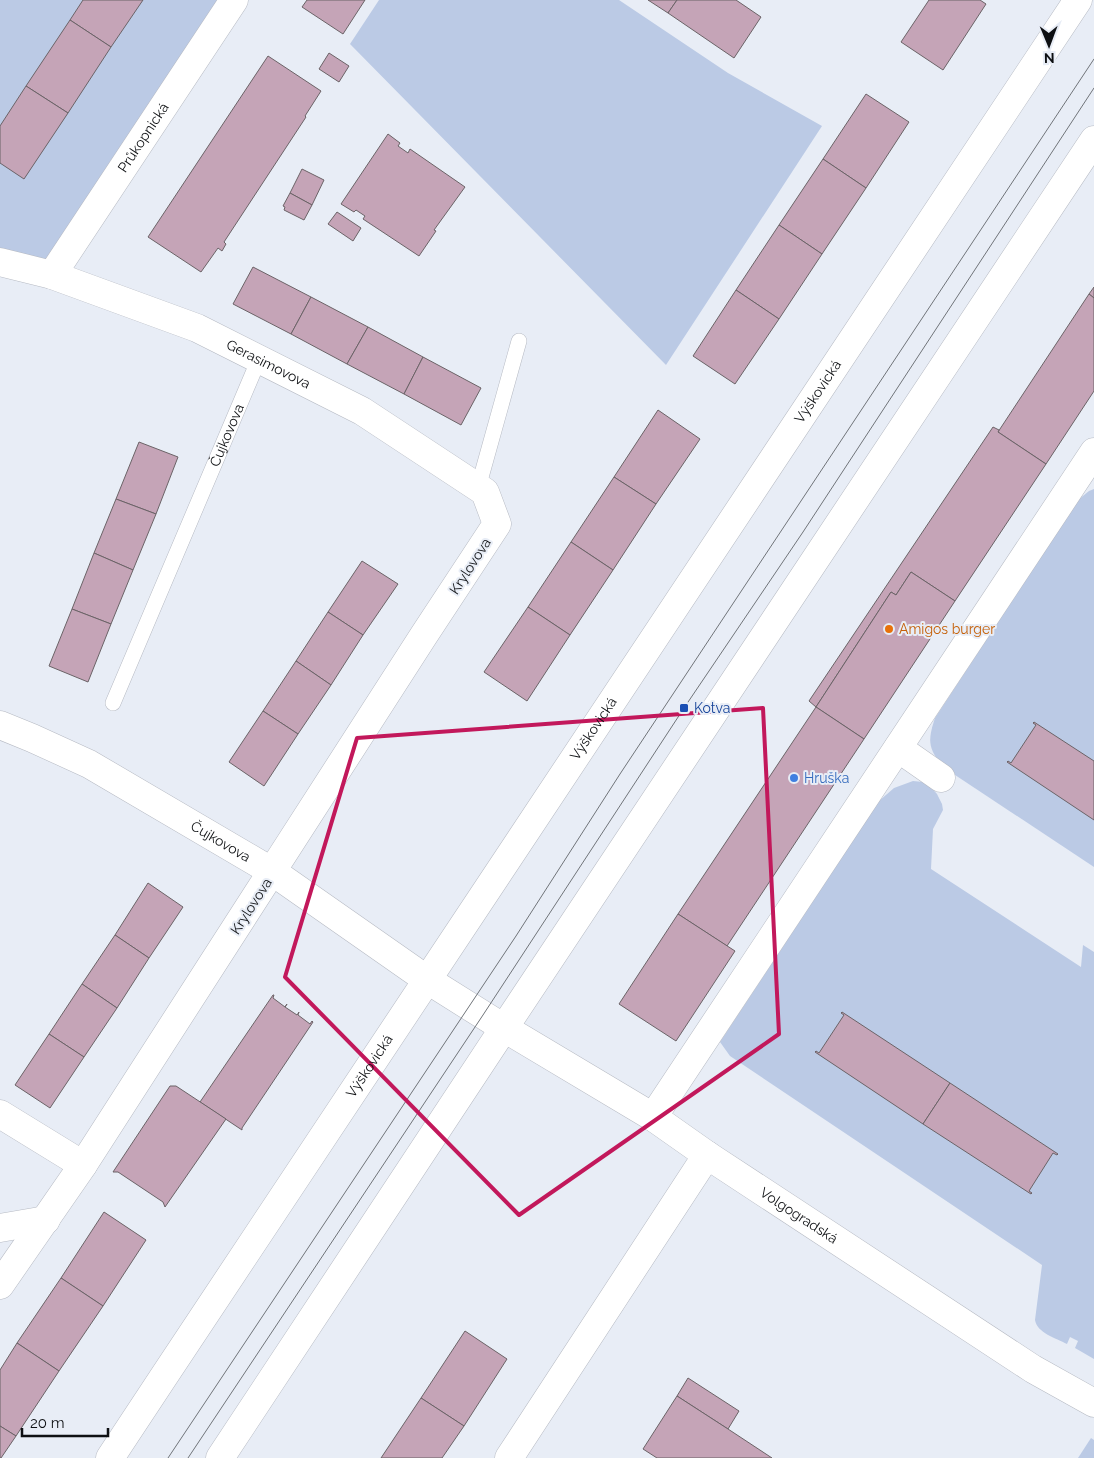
<svg xmlns="http://www.w3.org/2000/svg" width="1094" height="1458" font-family="Raleway,sans-serif">
	<style>
		.green { fill: #bbcae5 }
		.building { fill: #c5a4b7; stroke: #6b6367 }
		.lines { fill: none; stroke-linecap: round; stroke-linejoin: round }
		.service-casing { stroke: #b6bac3; stroke-width: 16 }
		.minor-casing { stroke: #b6bac3; stroke-width: 29 }
		.tertiary-casing { stroke: #b6bac3; stroke-width: 29 }
		.service { stroke: #fff; stroke-width: 15 }
		.minor { stroke: #fff; stroke-width: 28 }
		.tertiary { stroke: #fff; stroke-width: 28 }
		.tram { stroke: #707479; stroke-width: 1 }
		.marked { fill: none; stroke: #c2185b; stroke-width: 4; stroke-linejoin: round }
		.food-dot { fill: #e8710a; stroke: #e8edf6; stroke-width: 2 }
		.transit-dot { fill: #1a4fb4; stroke: #e8edf6; stroke-width: 2 }
		.shop-dot { fill: #3f7fe0; stroke: #e8edf6; stroke-width: 2 }
		.labels { text-anchor: middle; dominant-baseline: central; stroke-width: 4; stroke-linejoin: round; paint-order: stroke }
		.street-label { font-size: 14px; fill: #0e1013; stroke: #e8edf6 }
		.food-label { font-size: 14px; fill: #c56008; stroke: #e8edf6; text-anchor: start }
		.transit-label { font-size: 14px; fill: #164399; stroke: #e8edf6; text-anchor: start }
		.shop-label { font-size: 14px; fill: #366cbe; stroke: #e8edf6; text-anchor: start }
	</style>
	<rect width="100%" height="100%" fill="#e8edf6"/>
	<g class="green">
		<polygon points="0,0 226,0 52,275 0,262"/>
		<polygon points="379,0 619,0 728,73 822,126 666,365 350,44"/>
		<path d="M 1094,489 L 1094,867 L 946,769 C 928,750 927,742 935,718 L 1078,500 L 1089,491 Z"/>
		<path d="M 913,781 L 923,782 L 930,786 L 937,794 L 942,804 L 943,810 L 933,829 L 931,869 L 1081,967 L 1083,945 L 1094,952 L 1094,1359 L 1075,1348 L 1078,1341 L 1070,1337 L 1067,1344 C 1056,1338 1037,1333 1035,1320 L 1042,1265 L 730,1056 L 720,1042 L 879,801 L 894,788 Z"/>
		<polygon points="1091,1438 1094,1440 1094,1458 1078,1458"/>
	</g>
	<g class="building">
		<polygon points="83,0 143,0 111,47 70,20"/>
		<polygon points="307,0 365,0 343,34 302,7"/>
		<polygon points="648,0 677,0 668,13"/>
		<polygon points="677,0 736,0 761,17 734,58 668,13"/>
		<polygon points="929,0 980,0 986,4 943,70 901,42"/>
		<polygon points="70,20 111,47 68,113 26,86"/>
		<polygon points="329,53 349,66 339,82 319,69"/>
		<polygon points="268,56 321,91 305,116 306,117 224,242 226,244 222,251 218,248 201,272 148,237"/>
		<polygon points="26,86 68,113 24,179 0,163 0,126"/>
		<polygon points="866,94 909,122 866,188 823,159"/>
		<polygon points="388,134 400,143 398,146 408,153 410,149 465,187 434,230 436,231 419,256 363,219 365,216 356,210 354,212 341,204"/>
		<polygon points="823,159 866,188 822,254 779,225"/>
		<polygon points="302,169 324,180 312,205 290,193"/>
		<polygon points="290,193 312,205 304,220 284,210 285,207 283,206"/>
		<polygon points="337,212 361,228 353,241 328,224"/>
		<polygon points="779,225 822,254 779,319 736,290"/>
		<polygon points="253,267 311,297 291,334 233,304"/>
		<polygon points="1094,287 1094,298 1089,294"/>
		<polygon points="736,290 779,319 735,384 693,356"/>
		<polygon points="1089,294 1094,298 1094,391 1046,464 998,432"/>
		<polygon points="311,297 368,327 347,364 291,334"/>
		<polygon points="368,327 423,357 404,394 347,364"/>
		<polygon points="423,357 481,388 461,425 404,394"/>
		<polygon points="658,410 700,439 656,504 614,477"/>
		<polygon points="993,427 999,430 998,432 1046,464 955,601 911,572 896,595 891,592 816,707 809,701"/>
		<polygon points="139,442 178,457 156,514 116,499"/>
		<polygon points="614,477 656,504 613,570 571,542"/>
		<polygon points="116,499 156,514 133,570 94,553"/>
		<polygon points="571,542 613,570 570,635 528,607"/>
		<polygon points="94,553 133,570 111,624 72,609"/>
		<polygon points="362,561 398,584 363,635 328,612"/>
		<polygon points="911,572 955,601 864,739 816,707 891,592 896,595"/>
		<polygon points="528,607 570,635 527,701 484,672"/>
		<polygon points="72,609 111,624 88,682 49,666"/>
		<polygon points="328,612 363,635 331,685 296,661"/>
		<polygon points="296,661 331,685 298,734 263,711"/>
		<polygon points="816,707 864,739 727,946 678,914"/>
		<polygon points="263,711 298,734 264,786 229,762"/>
		<polygon points="1034,722 1094,761 1094,820 1007,762 1008,761 1011,763 1036,725 1033,723"/>
		<polygon points="148,883 183,907 149,958 115,935"/>
		<polygon points="678,914 735,951 676,1041 619,1004"/>
		<polygon points="115,935 149,958 117,1008 82,984"/>
		<polygon points="82,984 117,1008 84,1057 49,1034"/>
		<polygon points="273,995 274,995 273,998 285,1007 287,1004 285,1007 297,1015 299,1012 298,1015 310,1024 312,1021 313,1022 242,1128 242,1130 200,1102"/>
		<polygon points="842,1012 950,1083 923,1124 815,1052 816,1051 819,1053 844,1015 841,1013"/>
		<polygon points="49,1034 84,1057 50,1108 15,1085"/>
		<polygon points="950,1083 1058,1154 1057,1155 1053,1153 1029,1191 1032,1193 1031,1194 923,1124"/>
		<polygon points="170,1086 176,1086 226,1119 165,1207 163,1202 118,1172 113,1172"/>
		<polygon points="104,1212 146,1240 103,1306 61,1278"/>
		<polygon points="61,1278 103,1306 59,1371 17,1343"/>
		<polygon points="465,1331 507,1359 464,1426 421,1398"/>
		<polygon points="17,1343 59,1371 16,1436 0,1426 0,1370"/>
		<polygon points="688,1378 739,1411 728,1429 677,1396"/>
		<polygon points="677,1396 728,1429 772,1458 657,1458 643,1449"/>
		<polygon points="421,1398 464,1426 442,1458 381,1458"/>
		<polygon points="0,1426 16,1436 1,1458 0,1458"/>
	</g>
	<g class="lines">
		<defs>
			<g id="service">
				<polyline points="478,488 519,341"/>
				<path id="s1" d="M 113,703 L 259,359"/>
			</g>
			<g id="minor">
				<path id="s2" d="M 0,262 L 52,275 L 197,328 L 362,411 L 485,492 L 497,524 L 424,635 L 83,1165 L 0,1285"/>
				<path id="s3" d="M 52,275 L 234,0"/>
				<path id="s4" d="M 0,725 L 32,738 L 89,764 L 273,872 L 426,979 L 504,1028 L 653,1117 L 707,1155 L 1033,1369 L 1094,1403"/>
				<polyline points="898,748 941,778"/>
				<polyline points="0,1114 83,1165"/>
				<polyline points="653,1117 1094,452"/>
				<polyline points="0,1228 46,1220"/>
				<polyline points="509,1458 707,1155"/>
			</g>
			<g id="tertiary">
				<path id="s5" d="M 110,1458 C 431,971 755,486 1078,0"/>
				<polyline points="220,1458 504,1028 1094,140"/>
			</g>
		</defs>
		<use href="#service" class="service-casing"/>
		<use href="#minor" class="minor-casing"/>
		<use href="#tertiary" class="tertiary-casing"/>
		<use href="#service" class="service"/>
		<use href="#minor" class="minor"/>
		<use href="#tertiary" class="tertiary"/>
		<g class="tram">
			<polyline points="168,1458 516,936 620,774 1094,59"/>
			<polyline points="188,1458 483,1015 684,708 803,532 1094,88"/>
		</g>
	</g>
	<path class="marked" d="M 763,708 L 779,1034 L 519,1215 L 285,977 L 357,738 Z"/>
	<circle class="food-dot" cx="889" cy="629" r="5"/>
	<rect class="transit-dot" x="679" y="703" width="10" height="10" rx="2.5"/>
	<circle class="shop-dot" cx="794" cy="778" r="5"/>
	<g class="labels">
		<g class="street-label">
			<text stroke="none"><textPath href="#s3" startOffset="165">Průkopnická</textPath></text>
			<text stroke="none"><textPath href="#s2" startOffset="288">Gerasimovova</textPath></text>
			<text stroke="none"><textPath href="#s5" startOffset="1280">Výškovická</textPath></text>
			<text stroke="none"><textPath href="#s1" startOffset="291">Čujkovova</textPath></text>
			<text transform="translate(470 566) rotate(-57)">Krylovova</text>
			<text stroke="none"><textPath href="#s5" startOffset="875">Výškovická</textPath></text>
			<text stroke="none"><textPath href="#s4" startOffset="250">Čujkovova</textPath></text>
			<text transform="translate(251 906) rotate(-57)">Krylovova</text>
			<text stroke="none"><textPath href="#s5" startOffset="470">Výškovická</textPath></text>
			<text stroke="none"><textPath href="#s4" startOffset="939">Volgogradská</textPath></text>
		</g>
		<g class="food-label">
			<text x="899" y="629">Amigos burger</text>
		</g>
		<g class="transit-label">
			<text x="694" y="708">Kotva</text>
		</g>
		<g class="shop-label">
			<text x="804" y="778">Hruška</text>
		</g>
	</g>
	<g transform="translate(1049 45) rotate(179)" stroke="#e8edf6" stroke-width="4" paint-order="stroke">
	<path d="M0-4L9 19L0 12L-9 19Z" fill="#0e1013"/>
	<text y="-8" font-size="14" font-weight="bold" text-anchor="middle" fill="#0e1013">N</text>
	</g>
	<path d="M22 1428v8h86v-8" fill="none" stroke="#0e1013" stroke-width="2.5"/>
	<text x="30" y="1428" font-size="15" fill="#0e1013" stroke="#e8edf6" stroke-width="4" paint-order="stroke">20 m</text>
</svg>
